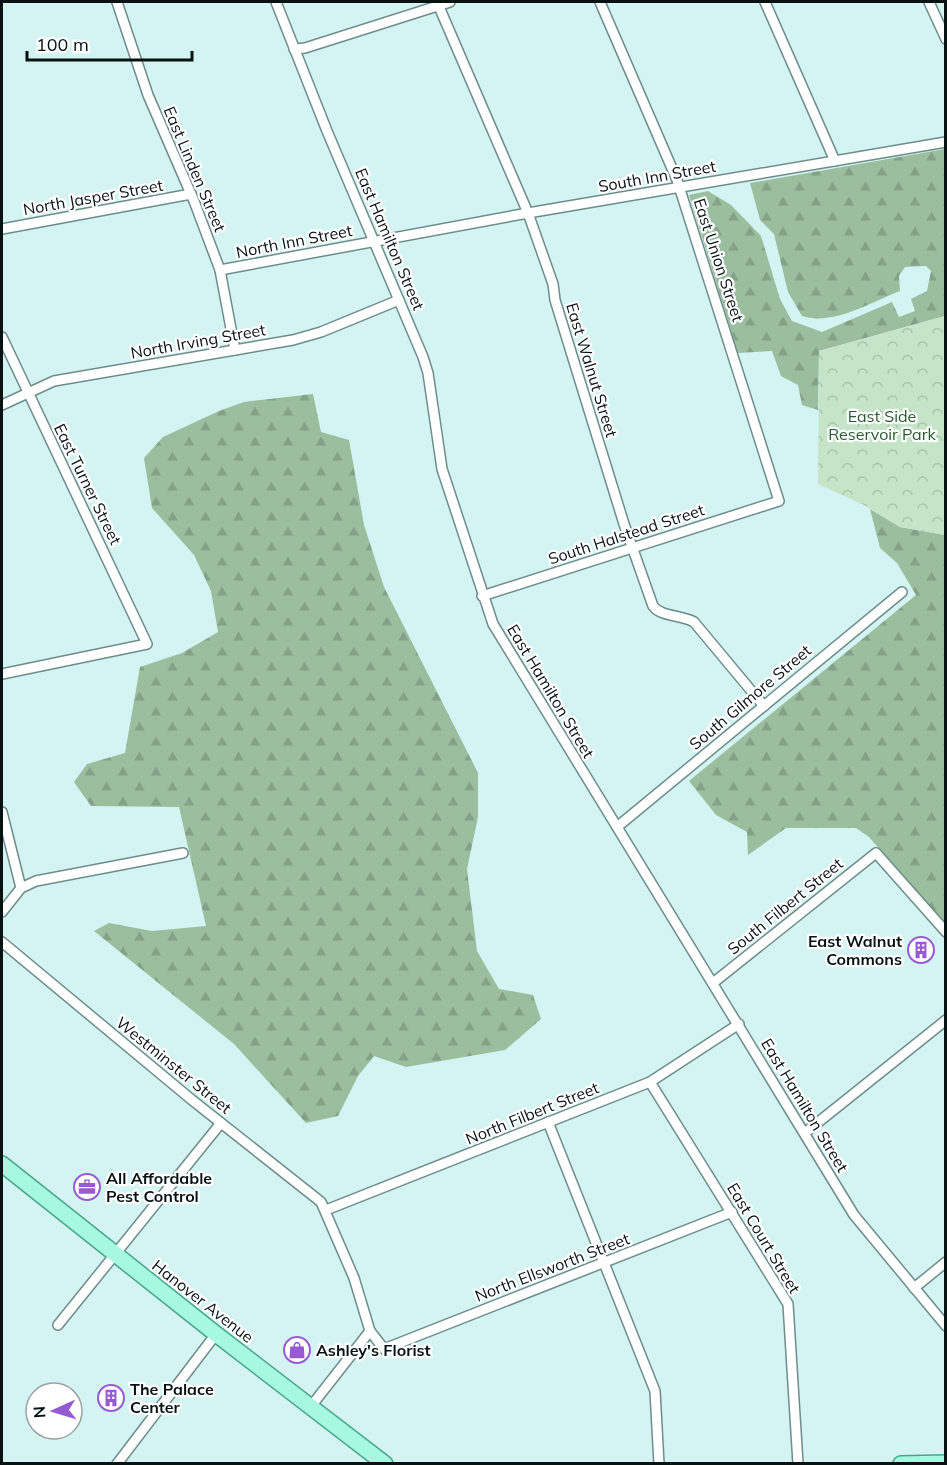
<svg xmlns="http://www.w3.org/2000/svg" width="947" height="1465" font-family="Mulish,sans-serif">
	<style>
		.forest { fill: url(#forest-firs) }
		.park { fill: url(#park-crowns) }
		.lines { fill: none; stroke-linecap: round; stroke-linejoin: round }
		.street-casing { stroke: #6e8c8b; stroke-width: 12 }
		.primary-casing { stroke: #47a58a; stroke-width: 18 }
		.street { stroke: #fff; stroke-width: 9 }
		.primary { stroke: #a6f8df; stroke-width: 15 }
		.labels { text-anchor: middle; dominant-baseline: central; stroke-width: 4.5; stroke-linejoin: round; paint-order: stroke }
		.street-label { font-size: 16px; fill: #071312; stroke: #fff }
		.park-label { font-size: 16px; fill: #26592f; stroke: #fff }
		.poi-label { font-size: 16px; font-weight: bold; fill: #071312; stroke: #fff; text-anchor: start }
	</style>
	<defs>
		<pattern id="forest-firs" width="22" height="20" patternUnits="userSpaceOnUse" patternTransform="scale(1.5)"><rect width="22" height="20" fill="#9bbe9f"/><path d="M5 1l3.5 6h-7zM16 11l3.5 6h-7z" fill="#84a288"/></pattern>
		<pattern id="park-crowns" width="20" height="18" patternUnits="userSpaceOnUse" patternTransform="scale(1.5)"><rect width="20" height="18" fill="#c6e5c8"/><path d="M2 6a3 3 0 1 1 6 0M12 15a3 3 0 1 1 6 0" fill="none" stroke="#a9c4ab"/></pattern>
	</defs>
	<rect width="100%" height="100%" fill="#d3f4f2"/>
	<g class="forest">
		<path d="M 945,149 L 945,316 L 819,351 L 818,410 L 802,405 L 798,385 L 781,376 L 772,351 L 738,353 L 689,195 L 708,191 L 731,205 L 761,236 L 780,299 L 792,321 L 822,332 L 892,302 L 899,317 L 915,311 L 911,299 L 927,291 L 931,271 L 926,266 L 905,267 L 899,276 L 900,291 C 871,302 833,326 802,316 L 788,292 L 774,234 L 760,220 L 750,183 Z"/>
		<polygon points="313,394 321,432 349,440 364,525 384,587 478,773 478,817 467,869 477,951 499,989 533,995 541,1019 505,1050 406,1067 374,1056 358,1076 338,1116 306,1123 234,1044 94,931 109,923 152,931 206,926 179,807 91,806 74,782 87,764 125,753 140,667 182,653 218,632 211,591 194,555 152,508 144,458 163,437 219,411 244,402"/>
		<polygon points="870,509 900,527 945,535 945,925 869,837 856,828 786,828 748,855 747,832 716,815 689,781 916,595 897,563 880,548"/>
	</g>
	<polygon class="park" points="945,316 946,316 945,535 900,527 864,505 818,484 819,351"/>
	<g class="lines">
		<defs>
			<g id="street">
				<polyline points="117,2 148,95 194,201 220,270 235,350"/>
				<polyline points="276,2 327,131 423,357 428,373 442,469 493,624 854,1215 946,1326"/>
				<path d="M 437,2 L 528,213 L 553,284 L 555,300 L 624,524 L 653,606 C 661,617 682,615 694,622 L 764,706"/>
				<polyline points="765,2 835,161"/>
				<polyline points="929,2 946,39"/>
				<polyline points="294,49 305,48 450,2"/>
				<polyline points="2,229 191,194"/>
				<polyline points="220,270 528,213 946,142"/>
				<polyline points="2,337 147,644 2,674"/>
				<polyline points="2,405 54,381 293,340 321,332 399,300"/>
				<polyline points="482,596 779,501 677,180 600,2"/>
				<polyline points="2,812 21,888"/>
				<polyline points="617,827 902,592"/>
				<polyline points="2,912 21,888 36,881 183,853"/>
				<polyline points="2,942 192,1100 321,1202 354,1278 370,1331 384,1349 732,1212"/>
				<polyline points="713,983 876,853 946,932"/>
				<polyline points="650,1082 788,1304 798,1464"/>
				<polyline points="548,1122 655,1391 659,1464"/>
				<polyline points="806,1132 946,1020"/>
				<polyline points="326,1210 650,1082 739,1024"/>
				<polyline points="914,1288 946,1262"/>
				<polyline points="58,1325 221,1123"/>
				<polyline points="312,1405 370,1331"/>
				<polyline points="117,1464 216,1334"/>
			</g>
			<g id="primary">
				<polyline points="2,1164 216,1334 385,1464"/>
				<polyline points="901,1464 946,1463"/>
			</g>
		</defs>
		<use href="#street" class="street-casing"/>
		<use href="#primary" class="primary-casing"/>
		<use href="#street" class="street"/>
		<use href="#primary" class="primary"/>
	</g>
	<defs>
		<symbol id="building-ring" viewBox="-11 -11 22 22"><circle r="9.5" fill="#fff" stroke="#965bd2" stroke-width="1.5"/><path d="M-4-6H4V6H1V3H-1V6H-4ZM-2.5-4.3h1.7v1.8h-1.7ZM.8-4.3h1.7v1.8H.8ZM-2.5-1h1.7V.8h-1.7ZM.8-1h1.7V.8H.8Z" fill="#965bd2"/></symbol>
		<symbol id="office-ring" viewBox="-11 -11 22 22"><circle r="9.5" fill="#fff" stroke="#965bd2" stroke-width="1.5"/><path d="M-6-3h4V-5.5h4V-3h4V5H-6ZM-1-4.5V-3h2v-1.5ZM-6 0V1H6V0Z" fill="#965bd2"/></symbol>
		<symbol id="shop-ring" viewBox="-11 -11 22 22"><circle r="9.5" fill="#fff" stroke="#965bd2" stroke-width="1.5"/><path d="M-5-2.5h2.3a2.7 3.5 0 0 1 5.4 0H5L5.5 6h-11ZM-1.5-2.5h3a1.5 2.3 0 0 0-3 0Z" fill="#965bd2"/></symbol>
	</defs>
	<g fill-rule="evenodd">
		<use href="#building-ring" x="906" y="935" width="30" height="30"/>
		<use href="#office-ring" x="72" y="1172" width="30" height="30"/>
		<use href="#shop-ring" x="282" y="1335" width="30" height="30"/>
		<use href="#building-ring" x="96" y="1383" width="30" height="30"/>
	</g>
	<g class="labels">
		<g class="street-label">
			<text transform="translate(195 169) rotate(67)">East Linden Street</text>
			<text transform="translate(657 176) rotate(-10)">South Inn Street</text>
			<text transform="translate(93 197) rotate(-10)">North Jasper Street</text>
			<text transform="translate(390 239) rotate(67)">East Hamilton Street</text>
			<text transform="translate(294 241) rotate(-11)">North Inn Street</text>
			<text transform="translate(719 260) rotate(72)">East Union Street</text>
			<text transform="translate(198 341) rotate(-10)">North Irving Street</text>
			<text transform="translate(592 370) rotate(73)">East Walnut Street</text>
			<text transform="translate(88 484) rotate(64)">East Turner Street</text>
			<text transform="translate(626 534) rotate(-18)">South Halstead Street</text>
			<text transform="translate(551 691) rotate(59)">East Hamilton Street</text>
			<text transform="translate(750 697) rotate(-40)">South Gilmore Street</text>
			<text transform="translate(785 906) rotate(-39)">South Filbert Street</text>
			<text transform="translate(174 1065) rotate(39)">Westminster Street</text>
			<text transform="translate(805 1105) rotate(59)">East Hamilton Street</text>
			<text transform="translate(532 1113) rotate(-22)">North Filbert Street</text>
			<text transform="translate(764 1238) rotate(59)">East Court Street</text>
			<text transform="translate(552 1267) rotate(-21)">North Ellsworth Street</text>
			<text transform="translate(203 1301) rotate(38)">Hanover Avenue</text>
		</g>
		<g class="park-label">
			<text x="882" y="416">East Side<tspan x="882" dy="18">Reservoir Park</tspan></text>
		</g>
		<g class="poi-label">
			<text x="902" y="941" text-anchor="end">East Walnut<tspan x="902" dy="18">Commons</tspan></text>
			<text x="106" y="1178">All Affordable<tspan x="106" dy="18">Pest Control</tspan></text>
			<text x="316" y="1350">Ashley's Florist</text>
			<text x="130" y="1389">The Palace<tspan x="130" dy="18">Center</tspan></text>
		</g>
	</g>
	<rect width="947" height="1465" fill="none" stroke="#071312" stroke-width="6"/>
	<g transform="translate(54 1411) rotate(266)"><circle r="28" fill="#ffffff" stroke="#9ca1a0" stroke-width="1.5"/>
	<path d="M0-4.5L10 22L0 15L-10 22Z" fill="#965bd2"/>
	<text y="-9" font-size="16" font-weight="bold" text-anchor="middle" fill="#071312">N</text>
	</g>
	<path d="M27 51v9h165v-9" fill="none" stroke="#071312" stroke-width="3"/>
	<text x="36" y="51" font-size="18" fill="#071312" stroke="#ffffff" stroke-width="4.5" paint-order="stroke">100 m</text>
</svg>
